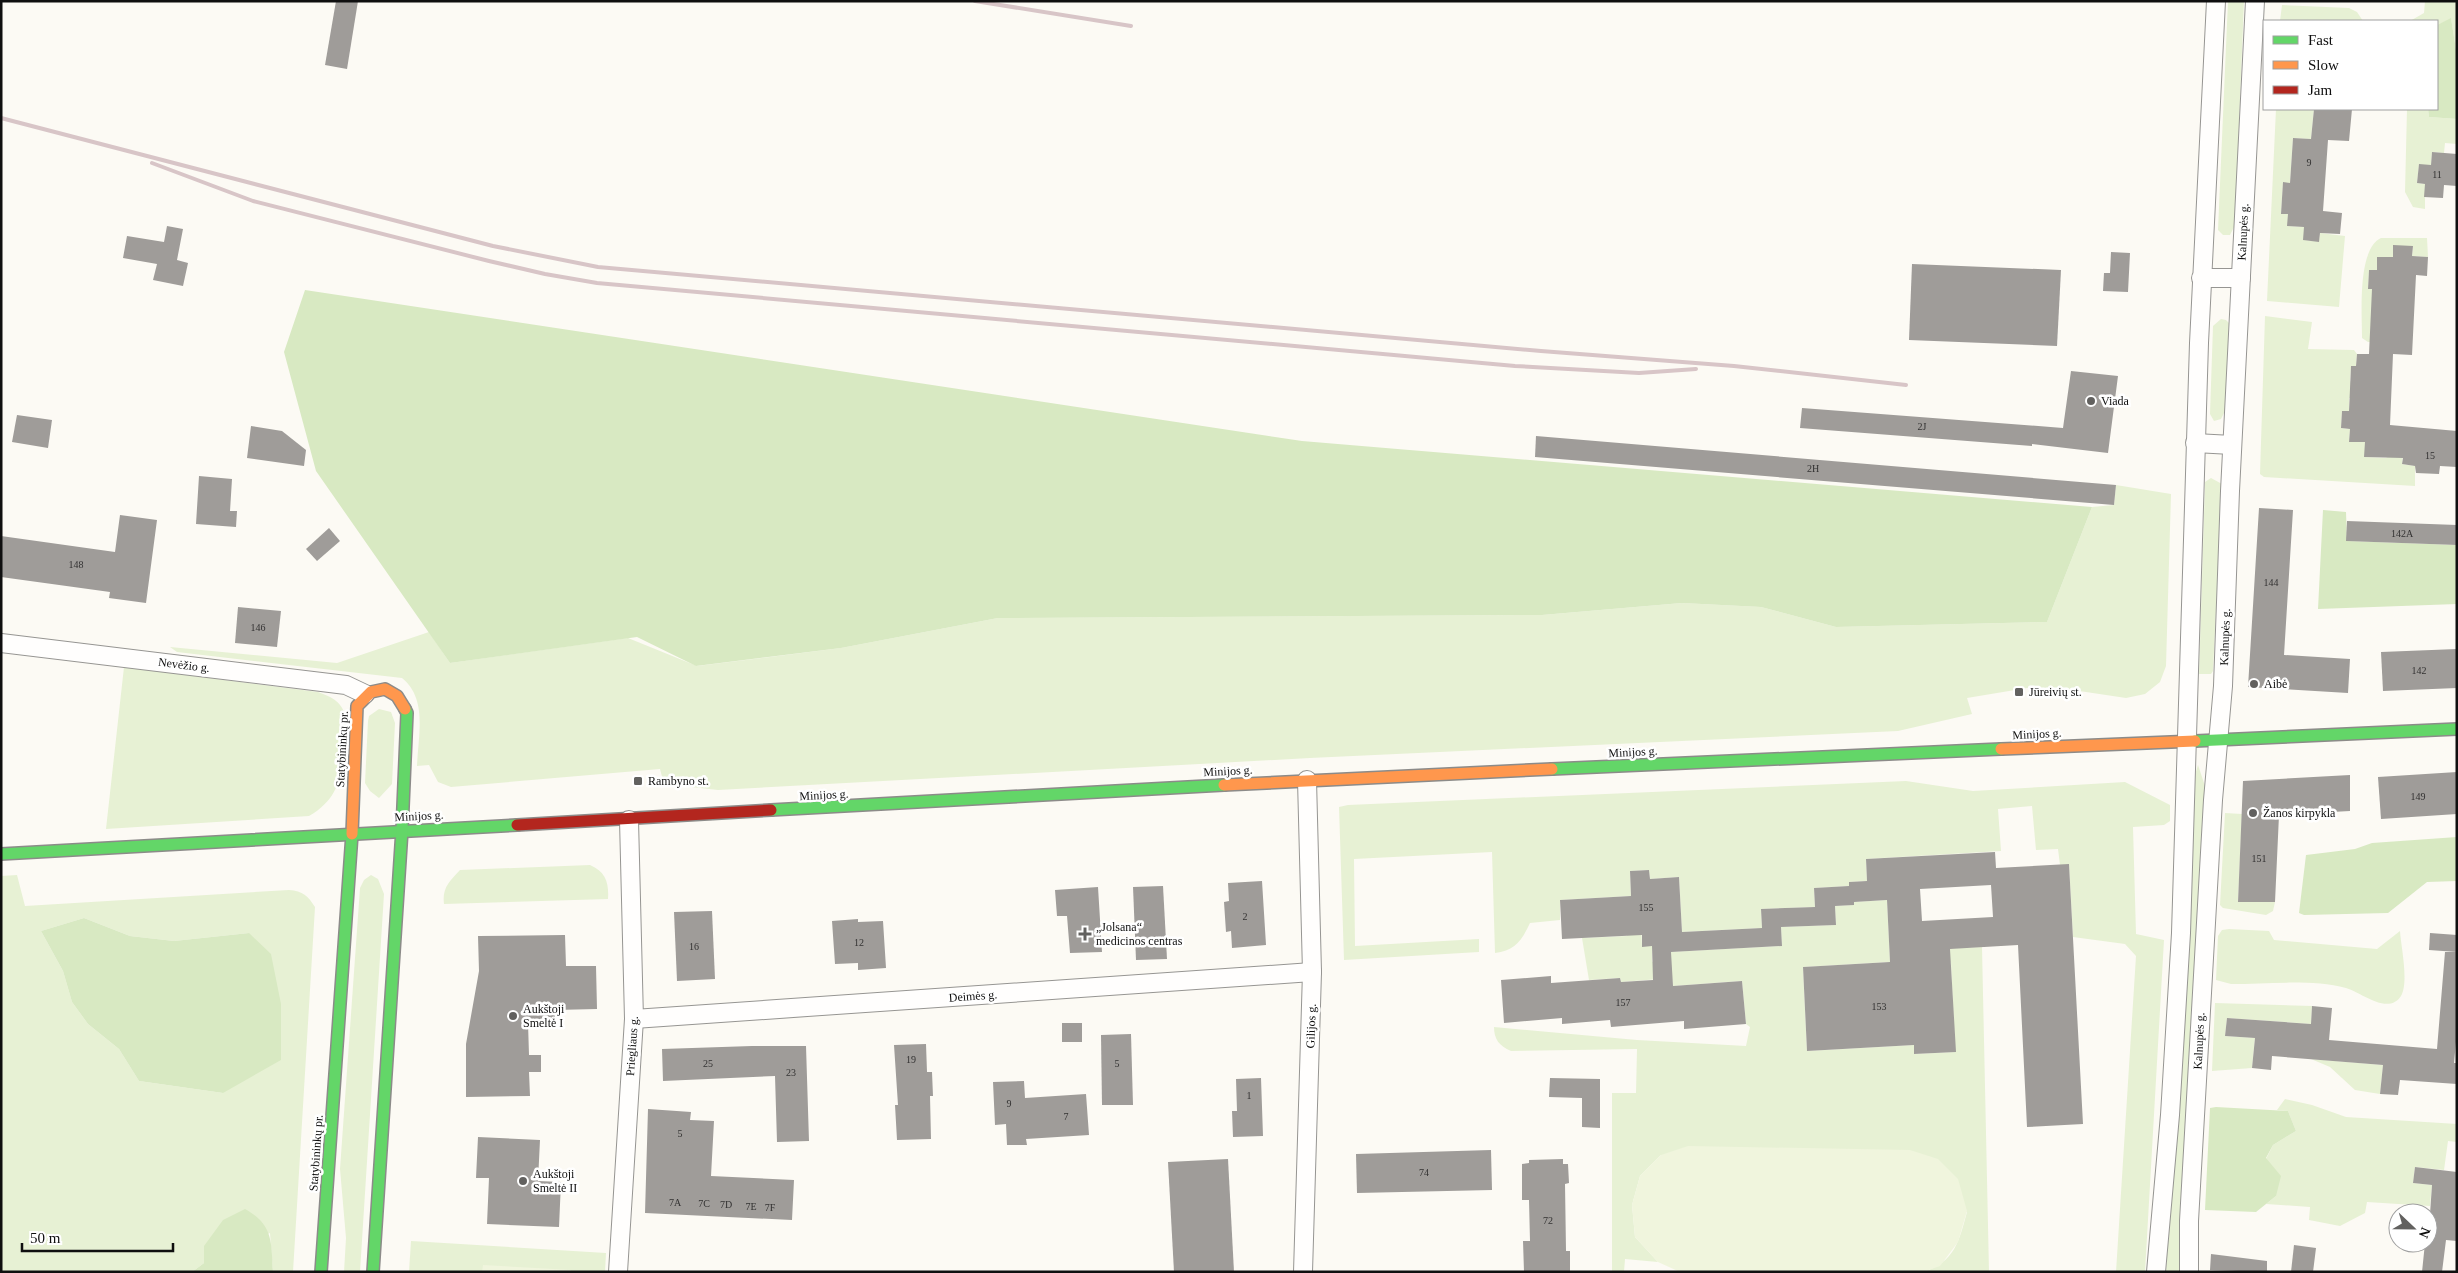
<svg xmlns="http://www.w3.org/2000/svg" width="2458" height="1273" font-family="Georgia,serif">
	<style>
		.green { fill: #e7f1d4; fill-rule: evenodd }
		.forest { fill: #d8e9c2 }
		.pitch { fill: #f0f5dd }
		.building { fill: #9f9c99; fill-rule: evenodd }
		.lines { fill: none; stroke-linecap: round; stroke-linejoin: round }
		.street-casing { stroke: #969592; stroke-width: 20 }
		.fast-casing { stroke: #8c8b89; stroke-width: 14 }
		.slow-casing { stroke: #8c8b89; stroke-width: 14 }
		.jam-casing { stroke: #8c8b89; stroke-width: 14 }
		.street { stroke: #fffefd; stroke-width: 18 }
		.fast { stroke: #63d668; stroke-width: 11 }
		.slow { stroke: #ff974d; stroke-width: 11 }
		.jam { stroke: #b3261e; stroke-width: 11 }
		.rail { stroke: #d8c5c7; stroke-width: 4 }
		.poi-dot { fill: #62615f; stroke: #fff; stroke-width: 2 }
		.labels { text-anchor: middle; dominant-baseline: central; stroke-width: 5; stroke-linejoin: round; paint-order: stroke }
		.number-label { font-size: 10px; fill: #333232 }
		.street-label { font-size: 12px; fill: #0f0f0f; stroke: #fff }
		.poi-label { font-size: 12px; fill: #0f0f0f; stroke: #fff; text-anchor: start }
	</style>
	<rect width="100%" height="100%" fill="#fcfaf4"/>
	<g class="green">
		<polygon points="2228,1 2244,1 2235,225 2230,235 2223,235 2218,230"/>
		<polygon points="2425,1 2457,1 2457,56 2451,19 2437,25 2437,21 2410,21 2424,13"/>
		<polygon points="2282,5 2349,8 2357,12 2363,21 2280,21"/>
		<polygon points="2276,109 2314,109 2311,139 2293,138 2290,183 2283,183 2281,213 2288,214 2288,226 2304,227 2304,240 2319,241 2320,233 2345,236 2339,307 2267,301"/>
		<polygon points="2407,109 2428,109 2429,117 2457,119 2457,144 2445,143 2444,153 2432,152 2431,165 2419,165 2417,183 2425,184 2425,209 2413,207 2405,192"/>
		<path d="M 2381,238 L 2427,238 L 2428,257 L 2412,256 L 2413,246 L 2393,246 L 2393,257 L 2377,257 L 2377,270 L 2369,270 L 2368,288 L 2372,289 L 2375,342 L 2368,342 L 2362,338 C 2362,314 2357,249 2381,238 Z"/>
		<polygon points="2265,316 2312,322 2308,349 2354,350 2357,354 2356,366 2351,367 2350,380 2355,398 2349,398 2349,411 2342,411 2341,428 2350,429 2349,442 2365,442 2365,457 2386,458 2404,446 2402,464 2415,466 2415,486 2264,477 2260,474"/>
		<polygon points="2221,319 2226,320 2229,323 2226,409 2221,419 2214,421 2210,414 2213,326"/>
		<polygon points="2211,478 2222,484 2213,671 2211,674 2199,674 2205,482"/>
		<path d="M 2116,485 L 2171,494 L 2166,666 L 2160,682 L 2145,694 L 2126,698 L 2066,689 L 2027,688 L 1967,698 L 1972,714 L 1898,731 L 1310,758 L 718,790 L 664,784 L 660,769 L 451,787 L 438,782 L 429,765 L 417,766 C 418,736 428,699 402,678 L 177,652 L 170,647 L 337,663 L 429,632 L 450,663 L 628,638 L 697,666 L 841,648 L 998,618 L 1542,615 L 1682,603 L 1761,607 L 1836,627 L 2047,622 L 2092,507 L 2114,505 Z"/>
		<path d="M 124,667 L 318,692 C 332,697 343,702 346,719 C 342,759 348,794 309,816 L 106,829 Z"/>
		<polygon points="379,709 391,712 395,723 392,784 379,798 370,791 365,783 368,721 369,716"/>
		<polygon points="2198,765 2206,789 2181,1272 2166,1272 2192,785"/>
		<path d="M 1906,781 L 1973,791 L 2125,782 L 2170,805 L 2170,821 L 2164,825 L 2133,827 L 2136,934 L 2164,940 L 2145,1272 L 2116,1272 L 2136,956 L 2125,944 L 2073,937 L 2069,865 L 2060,865 L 2058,849 L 2036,850 L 2032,806 L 1998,809 L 2001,851 L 1866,859 L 1867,881 L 1849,882 L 1849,886 L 1814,888 L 1815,907 L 1761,909 L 1762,928 L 1682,932 L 1679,877 L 1650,879 L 1649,870 L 1630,871 L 1631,896 L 1560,900 L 1560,920 L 1530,923 C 1522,940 1515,951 1495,953 L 1492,852 L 1354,859 L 1355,946 L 1479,939 L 1479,952 L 1344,960 L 1339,807 L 1348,805 Z"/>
		<polygon points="2225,813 2242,814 2238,901 2275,902 2273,911 2266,915 2223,908 2220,905"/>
		<path d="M 590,865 C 606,872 609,883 608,899 L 444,904 C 442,888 449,882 460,870 Z"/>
		<path d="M 17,875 L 25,906 L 289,890 C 303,891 308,896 315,907 L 293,1272 L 273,1272 L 270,1233 L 204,1263 L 192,1272 L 1,1272 L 1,876 ZM 84,918 L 130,936 L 174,941 L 249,933 L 223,1093 L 139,1081 L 119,1049 L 88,1024 L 72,1002 L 63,971 L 41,931 Z"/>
		<polygon points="371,875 378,879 384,894 360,1272 344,1272 346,1238 340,1169 360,888 364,880"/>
		<path d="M 1887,900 L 1890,962 L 1803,967 L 1807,1051 L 1914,1045 L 1915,1054 L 1955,1052 L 1951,963 L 1938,949 L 1982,947 L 1989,1272 L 1923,1272 C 1955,1262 1959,1241 1967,1212 L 1661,1155 L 1640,1176 L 1632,1205 L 1635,1237 L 1658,1262 L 1625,1259 L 1624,1272 L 1612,1272 L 1612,1093 L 1636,1093 L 1637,1049 L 1511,1051 C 1499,1046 1494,1039 1494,1027 L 1637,1040 L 1746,1046 L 1750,1027 L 1746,1024 L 1742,981 L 1673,986 L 1672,978 L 1621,982 L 1620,978 L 1589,980 L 1582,938 L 1627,936 L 1627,925 L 1641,924 L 1642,946 L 1652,946 L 1652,962 L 1669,952 L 1782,946 L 1781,927 L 1836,925 L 1835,906 L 1853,905 L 1854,902 Z"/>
		<path d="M 2229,929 L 2269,931 L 2274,940 L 2377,949 L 2400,931 C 2401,947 2409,982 2401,996 C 2388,1016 2361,992 2346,988 C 2312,979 2267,984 2231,984 L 2216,980 L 2218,936 L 2222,930 Z"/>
		<polygon points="2215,1003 2312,1006 2311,1024 2227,1018 2225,1036 2255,1038 2252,1068 2212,1071"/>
		<polygon points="2311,1059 2383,1065 2380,1094 2355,1090 2330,1067"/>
		<polygon points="2285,1099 2312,1105 2346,1117 2457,1124 2457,1142 2448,1141 2444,1170 2415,1167 2413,1183 2432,1185 2430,1206 2367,1202 2365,1213 2340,1226 2309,1220 2310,1207 2266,1204 2276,1196 2266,1159 2273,1145 2296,1131 2288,1111 2277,1110"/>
		<polygon points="411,1241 606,1253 605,1272 409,1272"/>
	</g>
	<g class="forest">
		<polygon points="2451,18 2457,56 2457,119 2429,117 2428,109 2437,109 2437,25"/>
		<polygon points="305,290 1302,441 2092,507 2047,622 1836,627 1761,607 1682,603 1542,615 998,618 841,648 696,666 637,637 450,663 316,471 284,352"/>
		<polygon points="2323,510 2346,512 2347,541 2457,545 2457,604 2318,609"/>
		<polygon points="2457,837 2457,881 2427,882 2388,913 2304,915 2299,913 2306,855 2355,849 2372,843"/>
		<polygon points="84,918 130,936 174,941 249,933 271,954 281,1004 281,1060 223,1093 139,1081 119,1049 88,1024 72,1002 63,971 41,931"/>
		<polygon points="2216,1107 2288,1111 2296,1131 2273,1145 2266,1158 2281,1176 2276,1196 2256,1212 2205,1210 2210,1108"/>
		<path d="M 245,1209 C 274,1225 271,1243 273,1272 L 192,1272 L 204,1263 L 204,1246 L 223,1220 Z"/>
	</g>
	<g class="pitch">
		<polygon points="1688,1146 1910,1150 1938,1159 1958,1179 1967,1211 1958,1242 1940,1266 1923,1272 1680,1272 1658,1262 1635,1237 1632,1205 1640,1176 1661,1155"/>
		<polygon points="483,1265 571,1270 571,1272 482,1272"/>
	</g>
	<g class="building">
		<polygon points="336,1 358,1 347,69 325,65"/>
		<polygon points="2314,109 2352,109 2349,141 2328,140 2323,211 2342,213 2340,234 2320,233 2319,242 2303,240 2304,227 2287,226 2288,214 2281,214 2283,182 2290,183 2293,138 2311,139"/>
		<polygon points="2432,152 2457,154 2457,186 2444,185 2443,198 2424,197 2425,184 2417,183 2419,164 2431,165"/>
		<polygon points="167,226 183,229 177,260 188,263 183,286 153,280 157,264 123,258 127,236 164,242"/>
		<polygon points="2393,245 2413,246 2412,256 2428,257 2427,276 2416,275 2412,355 2393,354 2390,425 2457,431 2457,467 2440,466 2439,474 2416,473 2415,466 2402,464 2403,458 2364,457 2365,442 2349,442 2350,429 2341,428 2342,411 2349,411 2351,366 2356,366 2357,354 2369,354 2372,289 2368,289 2369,270 2377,270 2377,257 2393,257"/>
		<polygon points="2111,252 2130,253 2128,292 2103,291 2104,273 2110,273"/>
		<polygon points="1912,264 2061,270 2057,346 1909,340"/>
		<polygon points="2071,371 2118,376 2108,453 2032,444 2032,446 1800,428 1802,408 2063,428"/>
		<polygon points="17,415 52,420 48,448 12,442"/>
		<polygon points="251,426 282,431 306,450 304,466 247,458"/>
		<polygon points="1536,436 2116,485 2114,505 1535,457"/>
		<polygon points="199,476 232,479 230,511 237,511 236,527 196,524"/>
		<polygon points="2259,508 2293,510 2284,655 2350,659 2348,693 2248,687"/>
		<polygon points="120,515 157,520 146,603 109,598 110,592 1,577 1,536 115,552"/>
		<polygon points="2347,521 2457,525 2457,545 2346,541"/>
		<polygon points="329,528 340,541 317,561 306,549"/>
		<polygon points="238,607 281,611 277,647 235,643"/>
		<polygon points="2457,649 2457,688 2383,691 2381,652"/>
		<polygon points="2457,772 2457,814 2381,819 2378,777"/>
		<polygon points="2350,775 2350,811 2279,815 2275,902 2238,902 2243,781"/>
		<path d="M 1995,852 L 1996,868 L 2069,864 L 2083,1124 L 2027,1127 L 2018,945 L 1950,949 L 1956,1052 L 1914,1054 L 1914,1045 L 1807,1051 L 1803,967 L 1890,962 L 1887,900 L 1854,902 L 1854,905 L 1835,906 L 1836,925 L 1781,927 L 1782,946 L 1671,952 L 1673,986 L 1742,981 L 1746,1024 L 1684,1029 L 1684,1021 L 1611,1027 L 1610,1020 L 1562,1024 L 1562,1018 L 1504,1023 L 1501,980 L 1551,976 L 1551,983 L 1620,978 L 1621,982 L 1653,980 L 1652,946 L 1642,947 L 1642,935 L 1562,939 L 1560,900 L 1631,896 L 1630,871 L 1649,870 L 1650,879 L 1679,877 L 1682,932 L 1762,928 L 1761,909 L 1815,907 L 1814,888 L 1849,886 L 1849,882 L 1867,881 L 1866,859 ZM 1991,885 L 1993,917 L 1922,921 L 1920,889 Z"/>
		<polygon points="1262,881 1266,945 1232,948 1231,931 1226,932 1224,902 1229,901 1228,883"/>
		<polygon points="1163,886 1167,959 1136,960 1133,887"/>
		<polygon points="1098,887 1102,952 1070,953 1067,916 1057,916 1055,890"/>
		<polygon points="712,911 715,979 677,981 674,912"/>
		<polygon points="858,919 858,922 883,921 886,968 858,970 858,963 835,964 832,921"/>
		<polygon points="2430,933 2457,935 2457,952 2429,950"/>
		<polygon points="565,935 566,966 596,966 597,1009 555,1010 555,1023 528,1023 529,1055 541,1055 541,1072 529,1072 530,1096 466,1097 466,1044 479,971 478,936"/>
		<polygon points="2445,952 2457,952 2457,1031 2454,1063 2457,1063 2457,1084 2400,1080 2398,1095 2380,1094 2383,1065 2272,1056 2271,1070 2252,1068 2255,1038 2225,1036 2227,1018 2311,1024 2312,1006 2332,1008 2329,1040 2437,1049"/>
		<rect x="1062" y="1023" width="20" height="19"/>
		<polygon points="1131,1034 1133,1105 1102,1105 1101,1035"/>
		<polygon points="926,1044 927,1072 932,1072 933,1096 930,1096 931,1139 897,1140 895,1105 898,1105 894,1045"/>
		<polygon points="752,1046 806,1046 809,1141 777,1142 775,1076 663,1081 662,1049"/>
		<polygon points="1261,1078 1263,1136 1233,1137 1232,1111 1237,1111 1236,1079"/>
		<polygon points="1550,1078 1600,1079 1600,1128 1582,1127 1582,1098 1549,1097"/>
		<polygon points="1024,1081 1025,1098 1086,1094 1089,1135 1026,1139 1027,1145 1007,1145 1006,1124 995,1125 993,1082"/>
		<polygon points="648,1109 691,1112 690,1120 714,1121 711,1176 794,1180 792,1220 645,1213"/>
		<polygon points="478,1137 540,1140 538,1181 561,1182 559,1227 487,1224 489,1178 476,1178"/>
		<polygon points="1491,1150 1492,1190 1357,1193 1356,1154"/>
		<polygon points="1228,1159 1234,1272 1174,1272 1168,1162"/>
		<polygon points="1563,1159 1563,1164 1568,1164 1569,1183 1565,1184 1566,1251 1570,1251 1570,1271 1524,1272 1523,1241 1530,1241 1529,1200 1522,1200 1522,1164 1529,1163 1529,1160"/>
		<polygon points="2415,1167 2457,1172 2457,1241 2446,1240 2442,1272 2422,1272 2425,1243 2428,1243 2432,1185 2413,1183"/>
		<polygon points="2294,1245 2316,1248 2313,1272 2291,1272"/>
		<polygon points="2211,1254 2267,1261 2267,1272 2210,1270"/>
	</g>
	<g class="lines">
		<defs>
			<g id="street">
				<polyline points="2201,278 2241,278"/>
				<polyline points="2195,443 2232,445"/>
				<polyline points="1,643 346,685 365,694"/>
				<polyline points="634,1019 1312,972"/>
				<polyline points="618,1272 634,1019 629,820"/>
				<polyline points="1303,1272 1312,972 1307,780"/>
				<polyline points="2156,1272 2170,1115 2181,933 2199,343 2216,1"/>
				<polyline points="2189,1272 2189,1221 2213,800 2223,686 2230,491 2255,1"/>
			</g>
			<g id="fast">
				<polyline points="2195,741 2457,729"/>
				<polyline points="1552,769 2001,749"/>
				<polyline points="771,810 1224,785"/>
				<polyline points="402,830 407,713 405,709"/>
				<polyline points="1,854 517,825"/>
				<polyline points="321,1272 352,834"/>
				<polyline points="373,1272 402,830"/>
			</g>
			<g id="slow">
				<polyline points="2001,749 2195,741"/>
				<polyline points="1224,785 1552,769"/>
				<polyline points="352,834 357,706 371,692 385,689 397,696 405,709"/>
			</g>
			<polyline id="jam" points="517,825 771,810"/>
		</defs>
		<use href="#street" class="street-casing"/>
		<use href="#fast" class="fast-casing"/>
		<use href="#slow" class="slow-casing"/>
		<use href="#jam" class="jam-casing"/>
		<use href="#street" class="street"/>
		<use href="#fast" class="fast"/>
		<use href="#slow" class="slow"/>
		<use href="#jam" class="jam"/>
		<g class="rail">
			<polyline points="975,1 1131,26"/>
			<polyline points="1,118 493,246 598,267 1541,351 1734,366 1906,385"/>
			<polyline points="152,163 253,201 489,261 545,274 597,283 1515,366 1639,373 1696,369"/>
		</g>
	</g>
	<g class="poi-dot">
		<circle cx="2091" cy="401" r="5"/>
		<circle cx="2254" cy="684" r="5"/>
		<rect x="2014" y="687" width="10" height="10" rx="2.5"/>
		<rect x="633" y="776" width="10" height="10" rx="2.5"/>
		<circle cx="2253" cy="813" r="5"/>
		<path d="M1082.5 926.5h5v5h5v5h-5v5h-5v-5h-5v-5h5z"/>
		<circle cx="513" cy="1016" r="5"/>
		<circle cx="523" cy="1181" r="5"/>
	</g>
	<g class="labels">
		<g class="number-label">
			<text x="2309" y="162">9</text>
			<text x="2437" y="174">11</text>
			<text x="1922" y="426">2J</text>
			<text x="2430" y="455">15</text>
			<text x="1813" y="468">2H</text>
			<text x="2402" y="533">142A</text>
			<text x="76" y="564">148</text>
			<text x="2271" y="582">144</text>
			<text x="258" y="627">146</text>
			<text x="2419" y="670">142</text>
			<text x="2418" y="796">149</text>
			<text x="2259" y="858">151</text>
			<text x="1646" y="907">155</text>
			<text x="1245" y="916">2</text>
			<text x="859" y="942">12</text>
			<text x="694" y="946">16</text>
			<text x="1623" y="1002">157</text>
			<text x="1879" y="1006">153</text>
			<text x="911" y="1059">19</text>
			<text x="708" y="1063">25</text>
			<text x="1117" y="1063">5</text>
			<text x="791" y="1072">23</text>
			<text x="1249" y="1095">1</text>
			<text x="1009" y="1103">9</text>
			<text x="1066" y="1116">7</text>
			<text x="680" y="1133">5</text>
			<text x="1424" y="1172">74</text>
			<text x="675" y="1202">7A</text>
			<text x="704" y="1203">7C</text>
			<text x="726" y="1204">7D</text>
			<text x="751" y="1206">7E</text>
			<text x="770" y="1207">7F</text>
			<text x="1548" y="1220">72</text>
		</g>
		<g class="street-label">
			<text transform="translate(2243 232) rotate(-87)">Kalnupės g.</text>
			<text transform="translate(2225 637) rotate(-88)">Kalnupės g.</text>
			<text transform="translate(184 665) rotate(7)">Nevėžio g.</text>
			<text transform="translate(2037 734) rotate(-3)">Minijos g.</text>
			<text transform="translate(342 749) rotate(-87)">Statybininkų pr.</text>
			<text transform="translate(1633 752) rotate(-3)">Minijos g.</text>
			<text transform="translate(1228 771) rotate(-3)">Minijos g.</text>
			<text transform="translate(824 795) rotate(-3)">Minijos g.</text>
			<text transform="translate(419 816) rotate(-3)">Minijos g.</text>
			<text transform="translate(973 996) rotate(-4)">Deimės g.</text>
			<text transform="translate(1311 1026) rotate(-88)">Gilijos g.</text>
			<text transform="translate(2199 1041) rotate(-87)">Kalnupės g.</text>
			<text transform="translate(632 1046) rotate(-86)">Priegliaus g.</text>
			<text transform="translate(316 1153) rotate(-86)">Statybininkų pr.</text>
		</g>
		<g class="poi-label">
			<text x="2101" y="401">Viada</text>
			<text x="2264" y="684">Aibė</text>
			<text x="2029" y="692">Jūreivių st.</text>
			<text x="648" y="781">Rambyno st.</text>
			<text x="2263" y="813">Žanos kirpykla</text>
			<text x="1096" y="927">„Jolsana“<tspan x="1096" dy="14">medicinos centras</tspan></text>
			<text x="523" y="1009">Aukštoji<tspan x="523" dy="14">Smeltė I</tspan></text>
			<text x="533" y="1174">Aukštoji<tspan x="533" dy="14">Smeltė II</tspan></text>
		</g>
	</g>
	<rect width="2458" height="1273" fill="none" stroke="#0f0f0f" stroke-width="5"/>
	<rect x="2263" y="20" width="175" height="90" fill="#ffffff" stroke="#9f9f9f"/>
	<rect x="2273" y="36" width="25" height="8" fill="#63d668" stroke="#9f9f9f"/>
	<text x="2308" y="45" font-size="15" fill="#0f0f0f">Fast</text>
	<rect x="2273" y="61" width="25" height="8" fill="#ff974d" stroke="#9f9f9f"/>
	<text x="2308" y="70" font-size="15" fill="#0f0f0f">Slow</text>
	<rect x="2273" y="86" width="25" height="8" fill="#b3261e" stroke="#9f9f9f"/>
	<text x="2308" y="95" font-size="15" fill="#0f0f0f">Jam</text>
	<g transform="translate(2413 1228) rotate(112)"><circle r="24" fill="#ffffff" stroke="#9f9f9f"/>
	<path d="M0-4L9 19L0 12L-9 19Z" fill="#62615f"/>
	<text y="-8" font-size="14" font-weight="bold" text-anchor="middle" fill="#0f0f0f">N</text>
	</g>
	<path d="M22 1243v8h151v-8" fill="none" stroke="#0f0f0f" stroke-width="2.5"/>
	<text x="30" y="1243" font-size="15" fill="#0f0f0f" stroke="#ffffff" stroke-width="4" paint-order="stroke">50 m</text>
</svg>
